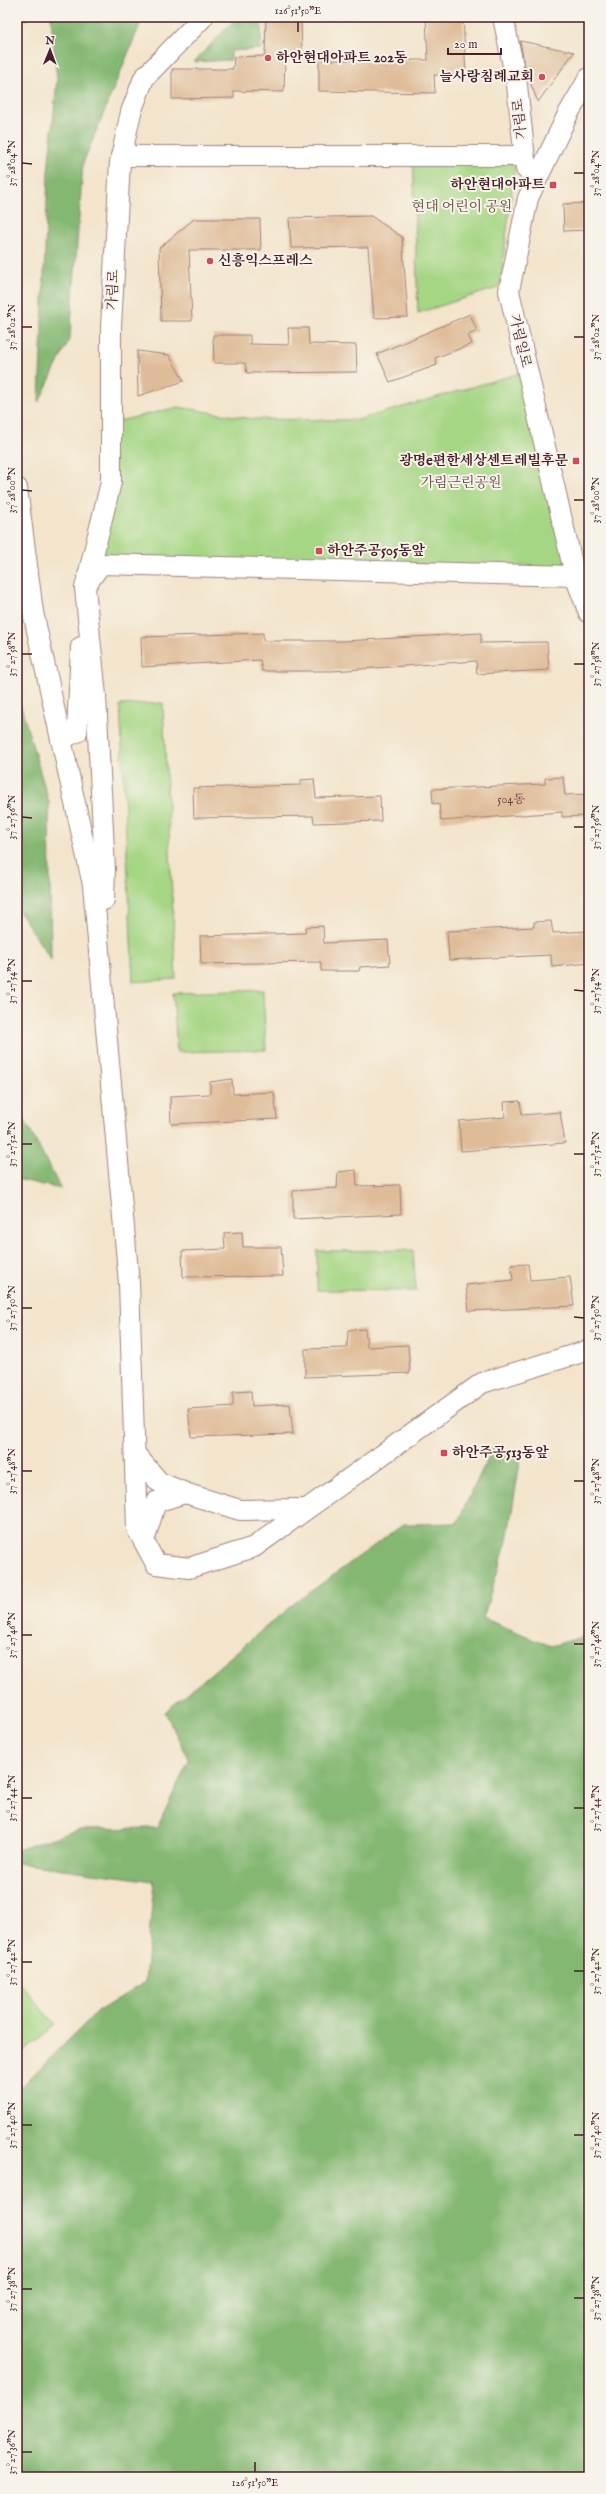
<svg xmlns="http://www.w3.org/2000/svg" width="606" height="2494" font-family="'IM FELL English','Noto Serif KR',serif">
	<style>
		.green { fill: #a5d684; stroke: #787a58 }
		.forest { fill: #84b772; stroke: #676b4e }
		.building { fill: #dfbc98 }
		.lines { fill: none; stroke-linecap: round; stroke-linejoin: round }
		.street-tunnel { stroke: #d1bdab; stroke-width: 20; stroke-dasharray: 20 10; stroke-linecap: butt }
		.street-casing { stroke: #9e827b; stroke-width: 22 }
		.street { stroke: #fff; stroke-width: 20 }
		.ticks { fill: none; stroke: #4a1f2b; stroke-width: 1.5 }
		.poi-dot { fill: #d1495b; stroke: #f7f3e8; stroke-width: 1.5 }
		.labels { text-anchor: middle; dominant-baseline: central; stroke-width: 4; stroke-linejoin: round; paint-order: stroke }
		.number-label { font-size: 12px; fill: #6f4646 }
		.poi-label { font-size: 14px; font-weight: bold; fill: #4a1f2b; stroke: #f7f3e8; text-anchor: start }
		.street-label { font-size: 14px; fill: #4a1f2b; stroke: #f7f3e8 }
		.park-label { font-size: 14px; fill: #614d41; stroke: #f7f3e8 }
		.neatline { fill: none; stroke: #4a1f2b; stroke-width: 1.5 }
		.ticks-label { font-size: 10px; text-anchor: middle; fill: #4a1f2b }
	</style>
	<rect width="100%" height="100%" fill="#f7f3e8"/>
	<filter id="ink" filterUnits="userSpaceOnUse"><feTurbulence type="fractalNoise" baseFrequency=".025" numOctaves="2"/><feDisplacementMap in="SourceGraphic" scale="8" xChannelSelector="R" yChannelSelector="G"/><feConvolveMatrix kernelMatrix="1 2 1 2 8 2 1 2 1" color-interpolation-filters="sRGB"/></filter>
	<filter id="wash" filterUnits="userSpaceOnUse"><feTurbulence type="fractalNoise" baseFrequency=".012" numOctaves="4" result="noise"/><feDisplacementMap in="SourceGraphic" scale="16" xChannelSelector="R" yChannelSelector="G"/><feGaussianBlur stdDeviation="0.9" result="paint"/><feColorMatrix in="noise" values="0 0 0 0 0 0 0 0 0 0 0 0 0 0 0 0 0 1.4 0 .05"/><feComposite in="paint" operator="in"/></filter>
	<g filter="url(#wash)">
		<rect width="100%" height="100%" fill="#f3e4cb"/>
		<g class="green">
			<polygon points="413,156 516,156 500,287 418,313"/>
			<polygon points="527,371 575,576 101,564 111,423 178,407 253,419 358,420"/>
			<polygon points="163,703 176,979 133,982 120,705"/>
			<polygon points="263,990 266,1050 177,1052 173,993"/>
			<polygon points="413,1250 416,1291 317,1290 317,1251"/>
			<polygon points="17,1980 55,2025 17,2057"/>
		</g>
		<g class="forest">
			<polygon points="51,17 143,17 83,163 70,338 39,402 48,172 57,80"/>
			<polygon points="237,17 262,17 261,49 231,51 231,60 194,62"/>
			<polygon points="17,693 49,802 51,960 17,908"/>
			<polygon points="17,1106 61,1189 17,1179"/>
			<polygon points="494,1445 521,1456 507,1541 483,1618 551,1646 589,1635 589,2477 17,2477 17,2091 97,2012 145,1982 154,1881 17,1863 17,1850 80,1829 157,1828 189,1760 165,1712 292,1605 404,1524 457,1523"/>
		</g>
		<g id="blocks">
			<g class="building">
				<polygon points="266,17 301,17 302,59 285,59 284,92 234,91 234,98 172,99 172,69 233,69 234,57 265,56"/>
				<polygon points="426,17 463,17 466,76 434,75 435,93 319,91 319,60 428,60"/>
				<polygon points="520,41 574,52 538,102 526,72"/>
				<polygon points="589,203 589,230 564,231 563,204"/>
				<polygon points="371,216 402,237 408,317 374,318 368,247 291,248 289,218"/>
				<polygon points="194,219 260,219 261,250 189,250 192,321 161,321 159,248"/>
				<polygon points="470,314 477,331 468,335 472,344 435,358 437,365 390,382 377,354"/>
				<polygon points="288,328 308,328 309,344 356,345 357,372 247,373 245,363 214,363 213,335 250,335 250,344 289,345"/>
				<polygon points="137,351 169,355 184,381 138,396"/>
				<polygon points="263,633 263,641 345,641 481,633 481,643 547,642 549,670 477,674 476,661 332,671 262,671 260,660 142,667 141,637"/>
				<polygon points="563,777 565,795 589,794 589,816 562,817 562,812 441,821 439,803 433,804 432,789 545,784 545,778"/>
				<polygon points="314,779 316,798 380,796 381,821 314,823 313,816 194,818 193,788 301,785 301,780"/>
				<polygon points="551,921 553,933 589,931 589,963 552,967 551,955 449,960 447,931 534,927 534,922"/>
				<polygon points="323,926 324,943 388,940 390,965 360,967 359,971 321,971 321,962 201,964 200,936 305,933 306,927"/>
				<polygon points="232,1079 233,1094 274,1092 277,1119 171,1124 170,1096 210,1094 210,1082"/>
				<polygon points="520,1101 522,1115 560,1112 565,1143 461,1151 459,1121 505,1117 504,1102"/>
				<polygon points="356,1170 357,1186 400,1185 401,1214 293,1219 293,1191 337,1188 338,1172"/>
				<polygon points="242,1232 243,1247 281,1247 283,1276 183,1277 182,1251 225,1249 224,1233"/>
				<polygon points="528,1264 530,1280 570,1277 574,1306 469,1311 466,1285 513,1280 511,1265"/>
				<polygon points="365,1329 367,1347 408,1345 410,1373 305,1377 305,1349 347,1348 348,1330"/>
				<polygon points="251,1391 252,1406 290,1404 293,1434 191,1437 188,1409 233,1406 233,1392"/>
			</g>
		</g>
	</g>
	<g filter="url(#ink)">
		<use href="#blocks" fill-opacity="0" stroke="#9e827b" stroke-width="1"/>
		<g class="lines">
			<polyline class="street-tunnel" points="17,20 18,17"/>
			<defs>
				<g id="street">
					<polyline points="503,17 517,85 526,169"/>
					<polyline points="589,78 568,114 528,198 509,291 575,576 589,613"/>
					<polyline points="121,156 524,156"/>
					<polyline points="17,488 33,612 93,885 129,1283 137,1529 156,1564 189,1568 254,1547 482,1383 589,1350"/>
					<polyline points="88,582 101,564 575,576"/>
					<polyline points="61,739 77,732 81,647"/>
					<polyline points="104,900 105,869 96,696 85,588 111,482 111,327 120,162 131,112 144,78 203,17"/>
					<polyline points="136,1455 159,1482 185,1493 240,1510 304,1509"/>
					<polyline points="144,1541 156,1502 185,1493"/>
				</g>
			</defs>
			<use href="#street" class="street-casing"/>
			<use href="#street" class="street"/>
		</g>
	</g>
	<path class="ticks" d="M 298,32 L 298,22M 22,163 L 32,164M 574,173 L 584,173M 22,327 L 32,327M 574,337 L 584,337M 22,490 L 32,491M 574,500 L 584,500M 22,654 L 32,654M 574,664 L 584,664M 22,817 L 32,818M 574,827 L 584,827M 22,981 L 32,981M 574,990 L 584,991M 22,1144 L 32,1144M 574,1154 L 584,1154M 22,1308 L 32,1308M 574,1317 L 584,1318M 22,1471 L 32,1471M 574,1481 L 584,1481M 22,1635 L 32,1635M 574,1644 L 584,1644M 22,1798 L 32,1798M 574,1808 L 584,1808M 22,1962 L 32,1962M 574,1971 L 584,1971M 22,2125 L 32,2125M 574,2135 L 584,2135M 22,2289 L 32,2289M 574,2298 L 584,2298M 22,2452 L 32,2452M 255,2472 L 255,2462"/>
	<g class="poi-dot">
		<circle cx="268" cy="58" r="4"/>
		<circle cx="542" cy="77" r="4"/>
		<rect x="549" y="181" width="8" height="8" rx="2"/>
		<circle cx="210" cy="261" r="4"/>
		<rect x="572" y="457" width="8" height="8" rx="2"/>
		<rect x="315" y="547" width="8" height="8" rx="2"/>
		<rect x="440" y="1449" width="8" height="8" rx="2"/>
	</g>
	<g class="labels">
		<g class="number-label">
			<text x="511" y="799">504동</text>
		</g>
		<g class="poi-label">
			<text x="276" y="58">하안현대아파트 202동</text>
			<text x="534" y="77" text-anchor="end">늘사랑침례교회</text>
			<text x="545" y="185" text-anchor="end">하안현대아파트</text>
			<text x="218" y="261">신흥익스프레스</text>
			<text x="568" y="461" text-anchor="end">광명e편한세상센트레빌후문</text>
			<text x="327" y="551">하안주공505동앞</text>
			<text x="452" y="1453">하안주공513동앞</text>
		</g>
		<g class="street-label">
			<text transform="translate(520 119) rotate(-96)">가림로</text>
			<text transform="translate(113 290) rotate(-87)">가림로</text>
			<text transform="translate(520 341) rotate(77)">가림일로</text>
		</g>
		<g class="park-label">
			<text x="462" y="207">현대 어린이 공원</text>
			<text x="461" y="483">가림근린공원</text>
		</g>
	</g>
	<rect width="606" height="2494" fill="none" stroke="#f7f3e8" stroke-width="44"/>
	<g transform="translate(50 50) rotate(1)" stroke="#f7f3e8" stroke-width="3" paint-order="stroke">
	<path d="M0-3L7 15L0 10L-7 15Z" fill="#4a1f2b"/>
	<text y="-6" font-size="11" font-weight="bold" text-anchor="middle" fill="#4a1f2b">N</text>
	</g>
	<path d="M448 48v6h53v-6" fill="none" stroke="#4a1f2b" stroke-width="2"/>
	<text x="454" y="48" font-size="12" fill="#4a1f2b" stroke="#f7f3e8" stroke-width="3" paint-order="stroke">20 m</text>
	<rect x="22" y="22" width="562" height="2450" class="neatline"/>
	<g class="ticks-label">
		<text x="298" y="14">126°51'50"E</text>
		<text transform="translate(11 163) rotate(-90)" y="4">37°28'04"N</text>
		<text transform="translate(595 173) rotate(-90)" y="4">37°28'04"N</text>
		<text transform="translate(11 327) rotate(-90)" y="4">37°28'02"N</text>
		<text transform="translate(595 337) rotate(-90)" y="4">37°28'02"N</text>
		<text transform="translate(11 490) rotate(-90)" y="4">37°28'00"N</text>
		<text transform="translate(595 500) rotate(-90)" y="4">37°28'00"N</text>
		<text transform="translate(11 654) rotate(-90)" y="4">37°27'58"N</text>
		<text transform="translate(595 664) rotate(-90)" y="4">37°27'58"N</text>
		<text transform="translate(11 817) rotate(-90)" y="4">37°27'56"N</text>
		<text transform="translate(595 827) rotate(-90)" y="4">37°27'56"N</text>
		<text transform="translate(11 981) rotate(-90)" y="4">37°27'54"N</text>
		<text transform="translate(595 991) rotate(-90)" y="4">37°27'54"N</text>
		<text transform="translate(11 1144) rotate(-90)" y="4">37°27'52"N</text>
		<text transform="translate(595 1154) rotate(-90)" y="4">37°27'52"N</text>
		<text transform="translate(11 1308) rotate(-90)" y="4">37°27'50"N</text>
		<text transform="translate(595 1318) rotate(-90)" y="4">37°27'50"N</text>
		<text transform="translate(11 1471) rotate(-90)" y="4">37°27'48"N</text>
		<text transform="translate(595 1481) rotate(-90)" y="4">37°27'48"N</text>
		<text transform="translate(11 1635) rotate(-90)" y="4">37°27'46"N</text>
		<text transform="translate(595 1644) rotate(-90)" y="4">37°27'46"N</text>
		<text transform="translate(11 1798) rotate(-90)" y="4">37°27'44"N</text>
		<text transform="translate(595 1808) rotate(-90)" y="4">37°27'44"N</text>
		<text transform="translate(11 1962) rotate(-90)" y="4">37°27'42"N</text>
		<text transform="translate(595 1971) rotate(-90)" y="4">37°27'42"N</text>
		<text transform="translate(11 2125) rotate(-90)" y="4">37°27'40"N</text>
		<text transform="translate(595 2135) rotate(-90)" y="4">37°27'40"N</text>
		<text transform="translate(11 2289) rotate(-90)" y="4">37°27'38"N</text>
		<text transform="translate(595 2298) rotate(-90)" y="4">37°27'38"N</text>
		<text transform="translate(11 2452) rotate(-90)" y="4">37°27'36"N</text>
		<text x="255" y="2486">126°51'50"E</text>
	</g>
</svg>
